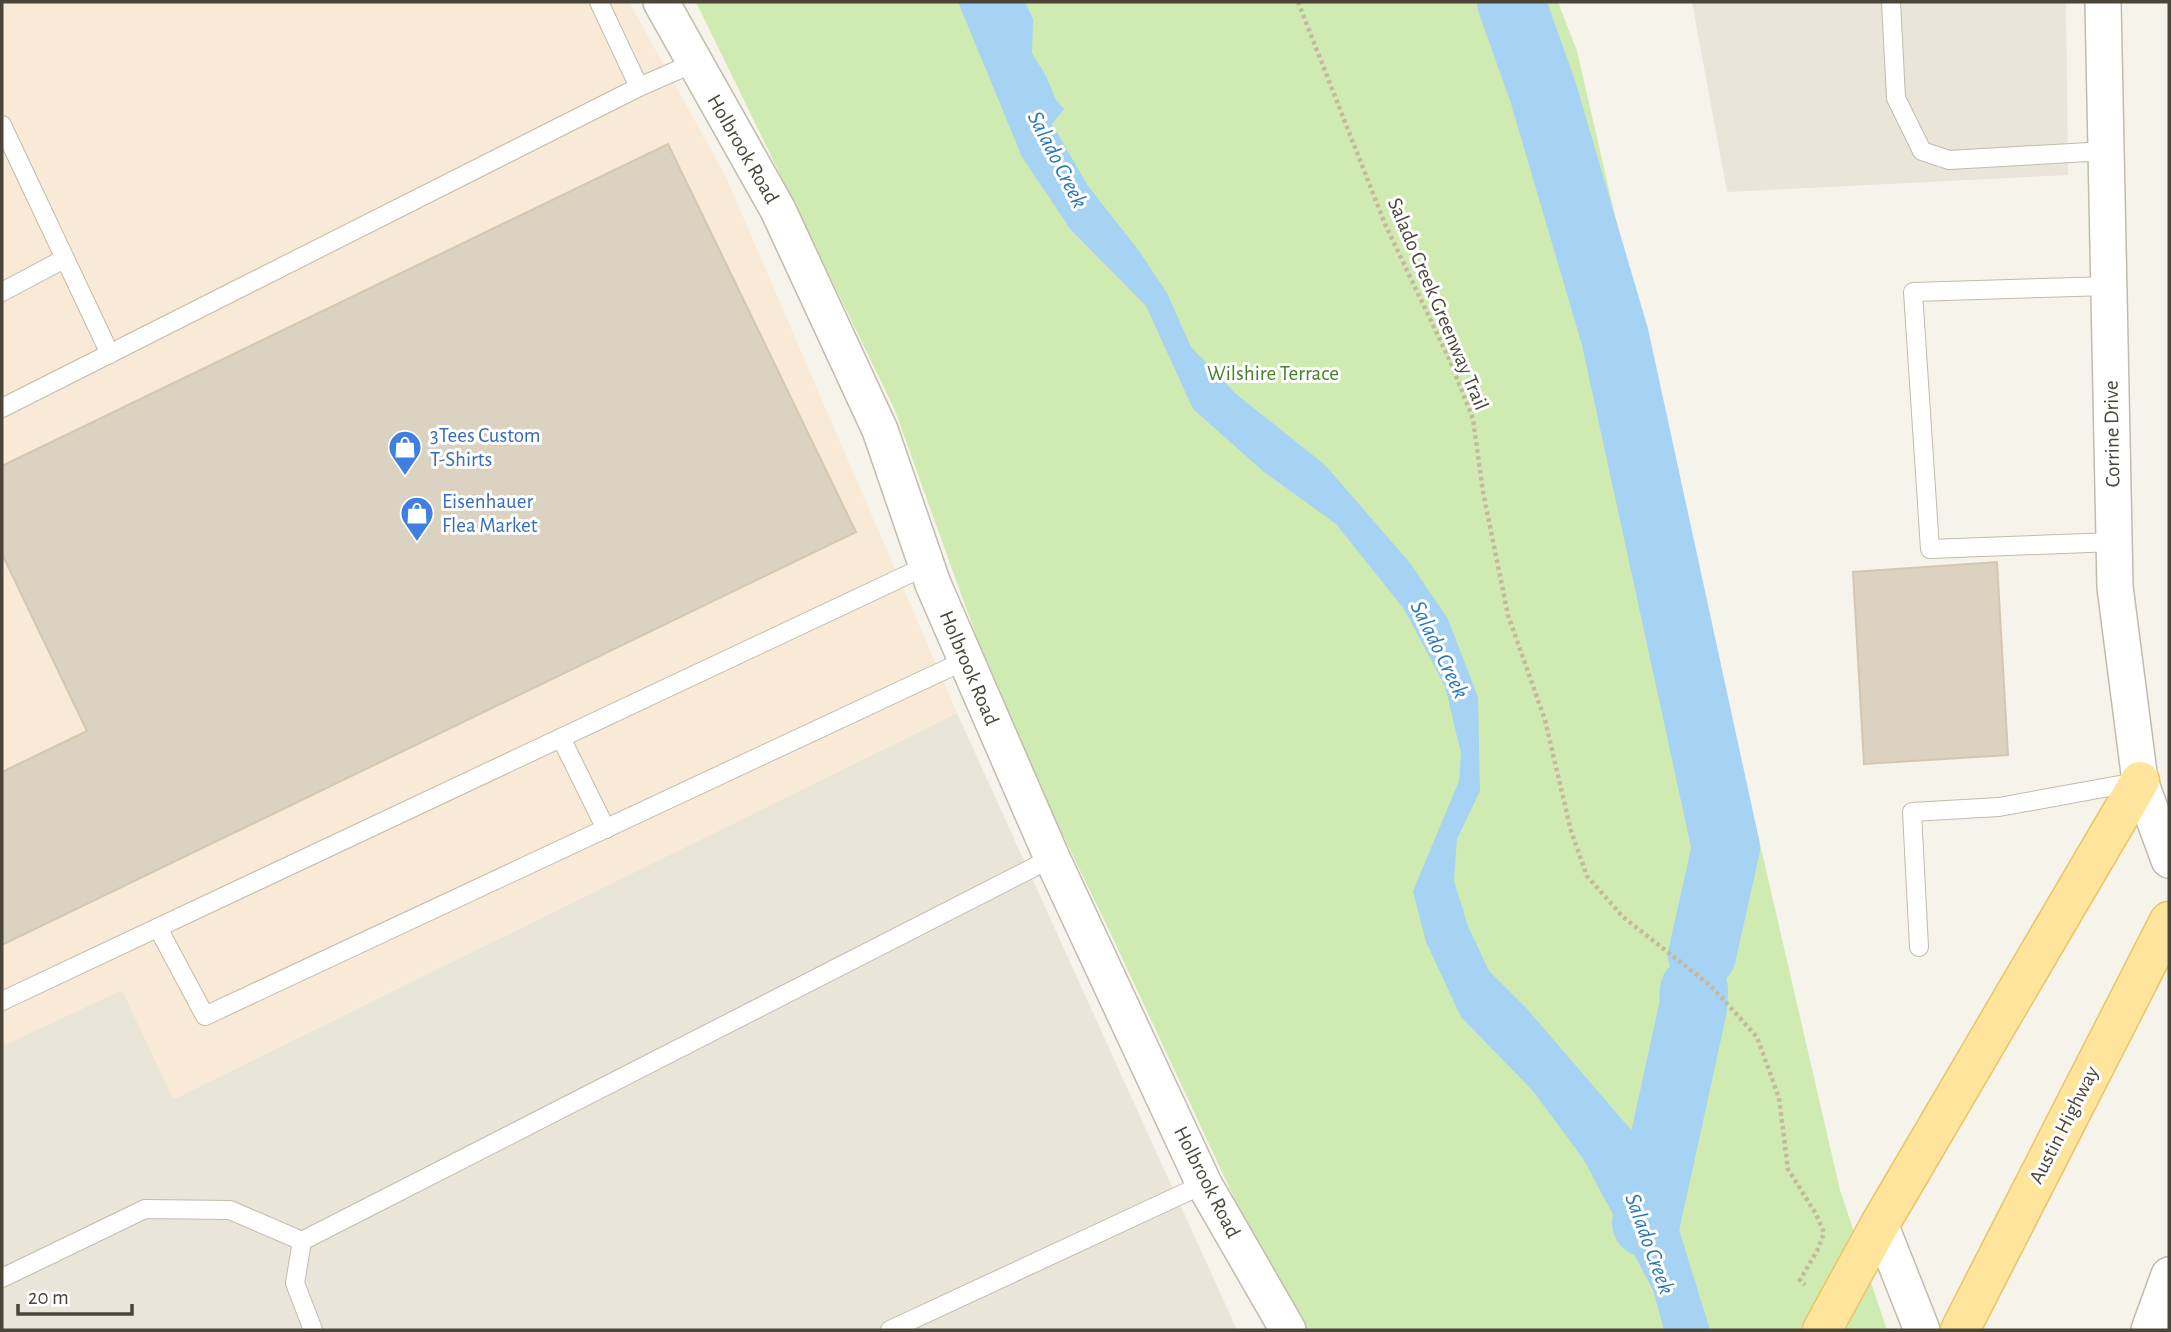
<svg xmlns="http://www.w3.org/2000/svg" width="2171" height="1332" font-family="'Alegreya Sans',sans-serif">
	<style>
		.residential { fill: #eae5d9 }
		.commercial { fill: #f8ead6 }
		.green { fill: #d0ebb2 }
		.water { fill: #a6d2f4 }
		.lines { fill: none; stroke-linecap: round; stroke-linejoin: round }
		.river { stroke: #a6d2f4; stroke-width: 68 }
		.building { fill: #dbd2c2; stroke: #d4c7b2; stroke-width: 2 }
		.lane-casing { stroke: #c2bbad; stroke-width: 20 }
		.street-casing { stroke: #c2bbad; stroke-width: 38 }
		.primary-casing { stroke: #eac565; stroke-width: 41 }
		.path { stroke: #c5b89d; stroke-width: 4.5; stroke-dasharray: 3.5 3.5; stroke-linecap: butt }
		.lane { stroke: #fff; stroke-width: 18 }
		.street { stroke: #fff; stroke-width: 35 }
		.primary { stroke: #ffe59b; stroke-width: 38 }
		.labels { text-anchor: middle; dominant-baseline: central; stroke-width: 6; stroke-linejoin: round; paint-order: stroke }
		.street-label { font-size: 21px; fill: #4b4438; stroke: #fff }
		.park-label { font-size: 21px; fill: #478127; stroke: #fff }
		.shop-label { font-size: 21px; fill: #366cbe; stroke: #fff; text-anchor: start }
		.water-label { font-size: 23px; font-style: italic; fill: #2977b5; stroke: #fff }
	</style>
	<rect width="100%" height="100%" fill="#f6f3eb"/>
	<g class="residential">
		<polygon points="1692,2 2066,2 2068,175 1727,192"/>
		<polygon points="957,713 1237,1330 2,1330 2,1046 122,990 174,1099"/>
	</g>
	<polygon class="commercial" points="2,2 629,2 725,175 957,713 173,1099 122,990 2,1046"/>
	<polygon class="green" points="696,2 1558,2 1577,51 1840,1190 1887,1330 1307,1330 1244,1219 1110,932 1005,716 894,408"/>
	<polygon class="water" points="958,2 1025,2 1033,19 1032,53 1046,76 1056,100 1064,109 1052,124 1088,186 1139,251 1167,293 1191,347 1236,394 1325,465 1410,563 1448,619 1478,697 1480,791 1457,839 1454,881 1468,926 1489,971 1528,1010 1638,1138 1674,1213 1710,1330 1664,1330 1653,1290 1584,1160 1533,1091 1461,1017 1426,942 1413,891 1459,781 1461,753 1445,686 1404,609 1336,524 1264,472 1193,409 1146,306 1071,230 1022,157"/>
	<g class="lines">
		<g class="river">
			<polyline points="1511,2 1543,92 1615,337 1726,848 1702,955"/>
			<polyline points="1646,1223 1693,1008 1694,990"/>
		</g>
	</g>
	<g class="building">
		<polygon points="668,144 856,532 2,945 2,772 87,731 2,554 2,466"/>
		<polygon points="1997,562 2008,755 1864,764 1853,572"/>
	</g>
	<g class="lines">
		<defs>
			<g id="lane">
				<polyline points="1891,2 1896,98 1922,151 1949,160 2106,151"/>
				<polyline points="639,87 694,63"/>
				<polyline points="2,125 110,354"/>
				<polyline points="2109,286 1913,292 1930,549 2114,542"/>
				<polyline points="2,292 64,259"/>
				<polyline points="2,408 639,87 599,2"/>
				<polyline points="561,738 606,829"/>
				<polyline points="158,928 205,1016 966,660"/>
				<polyline points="1919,947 1912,812 1999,807 2136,782"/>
				<polyline points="2,1001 926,566"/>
				<polyline points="2,1278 145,1209 230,1210 302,1241"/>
				<polyline points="313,1330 295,1283 302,1241 1052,858"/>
				<polyline points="890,1330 1204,1184"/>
			</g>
			<g id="street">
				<polyline points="661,2 778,210 880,430 933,584 1052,858 1204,1184 1288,1330"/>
				<polyline points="2103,2 2115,587 2140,781 2169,860"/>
				<polyline points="1880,1224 1922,1330"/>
				<polyline points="2149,1330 2169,1275"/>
			</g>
			<g id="primary">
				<polyline points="1822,1330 1880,1224 2140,781"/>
				<polyline points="1960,1330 2169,921"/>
			</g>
		</defs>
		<use href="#lane" class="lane-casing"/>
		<use href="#street" class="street-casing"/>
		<use href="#primary" class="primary-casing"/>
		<polyline class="path" points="1298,2 1385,224 1450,361 1473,419 1483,492 1508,615 1545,720 1571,831 1587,876 1623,917 1711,986 1757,1037 1779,1098 1788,1169 1816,1214 1824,1233 1817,1251 1800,1280 1805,1285"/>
		<use href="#lane" class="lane"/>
		<use href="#street" class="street"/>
		<use href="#primary" class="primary"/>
	</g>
	<defs>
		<symbol id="shop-pin" viewBox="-11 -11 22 30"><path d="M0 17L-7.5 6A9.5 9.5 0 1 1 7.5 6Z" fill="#3f7fe0" stroke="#fff"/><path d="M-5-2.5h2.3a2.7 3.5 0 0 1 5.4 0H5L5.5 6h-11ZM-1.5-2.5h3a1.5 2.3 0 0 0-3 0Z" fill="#fff"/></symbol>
	</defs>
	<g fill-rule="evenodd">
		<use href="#shop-pin" x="386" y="428" width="38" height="52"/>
		<use href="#shop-pin" x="398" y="494" width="38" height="52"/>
	</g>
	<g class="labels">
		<g class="street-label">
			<text transform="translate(743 149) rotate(60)">Holbrook Road</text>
			<text transform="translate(1438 304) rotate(67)">Salado Creek Greenway Trail</text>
			<text transform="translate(2112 434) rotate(-91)">Corrine Drive</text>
			<text transform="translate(969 668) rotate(67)">Holbrook Road</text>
			<text transform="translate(2064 1125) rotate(-63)">Austin Highway</text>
			<text transform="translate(1207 1182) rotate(63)">Holbrook Road</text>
		</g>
		<g class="park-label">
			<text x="1273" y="373">Wilshire Terrace</text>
		</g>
		<g class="shop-label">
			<text x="430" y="435">3Tees Custom<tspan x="430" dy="24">T-Shirts</tspan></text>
			<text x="442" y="501">Eisenhauer<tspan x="442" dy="24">Flea Market</tspan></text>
		</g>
		<g class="water-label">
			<text transform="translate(1057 160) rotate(63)">Salado Creek</text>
			<text transform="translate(1439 650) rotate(64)">Salado Creek</text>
			<text transform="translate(1649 1244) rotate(70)">Salado Creek</text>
		</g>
	</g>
	<rect width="2171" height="1332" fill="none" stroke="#4b4438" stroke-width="7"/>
	<path d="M18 1304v10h114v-10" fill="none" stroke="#4b4438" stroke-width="3.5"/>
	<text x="28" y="1304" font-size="21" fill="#4b4438" stroke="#ffffff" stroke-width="5" paint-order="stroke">20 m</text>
</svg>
